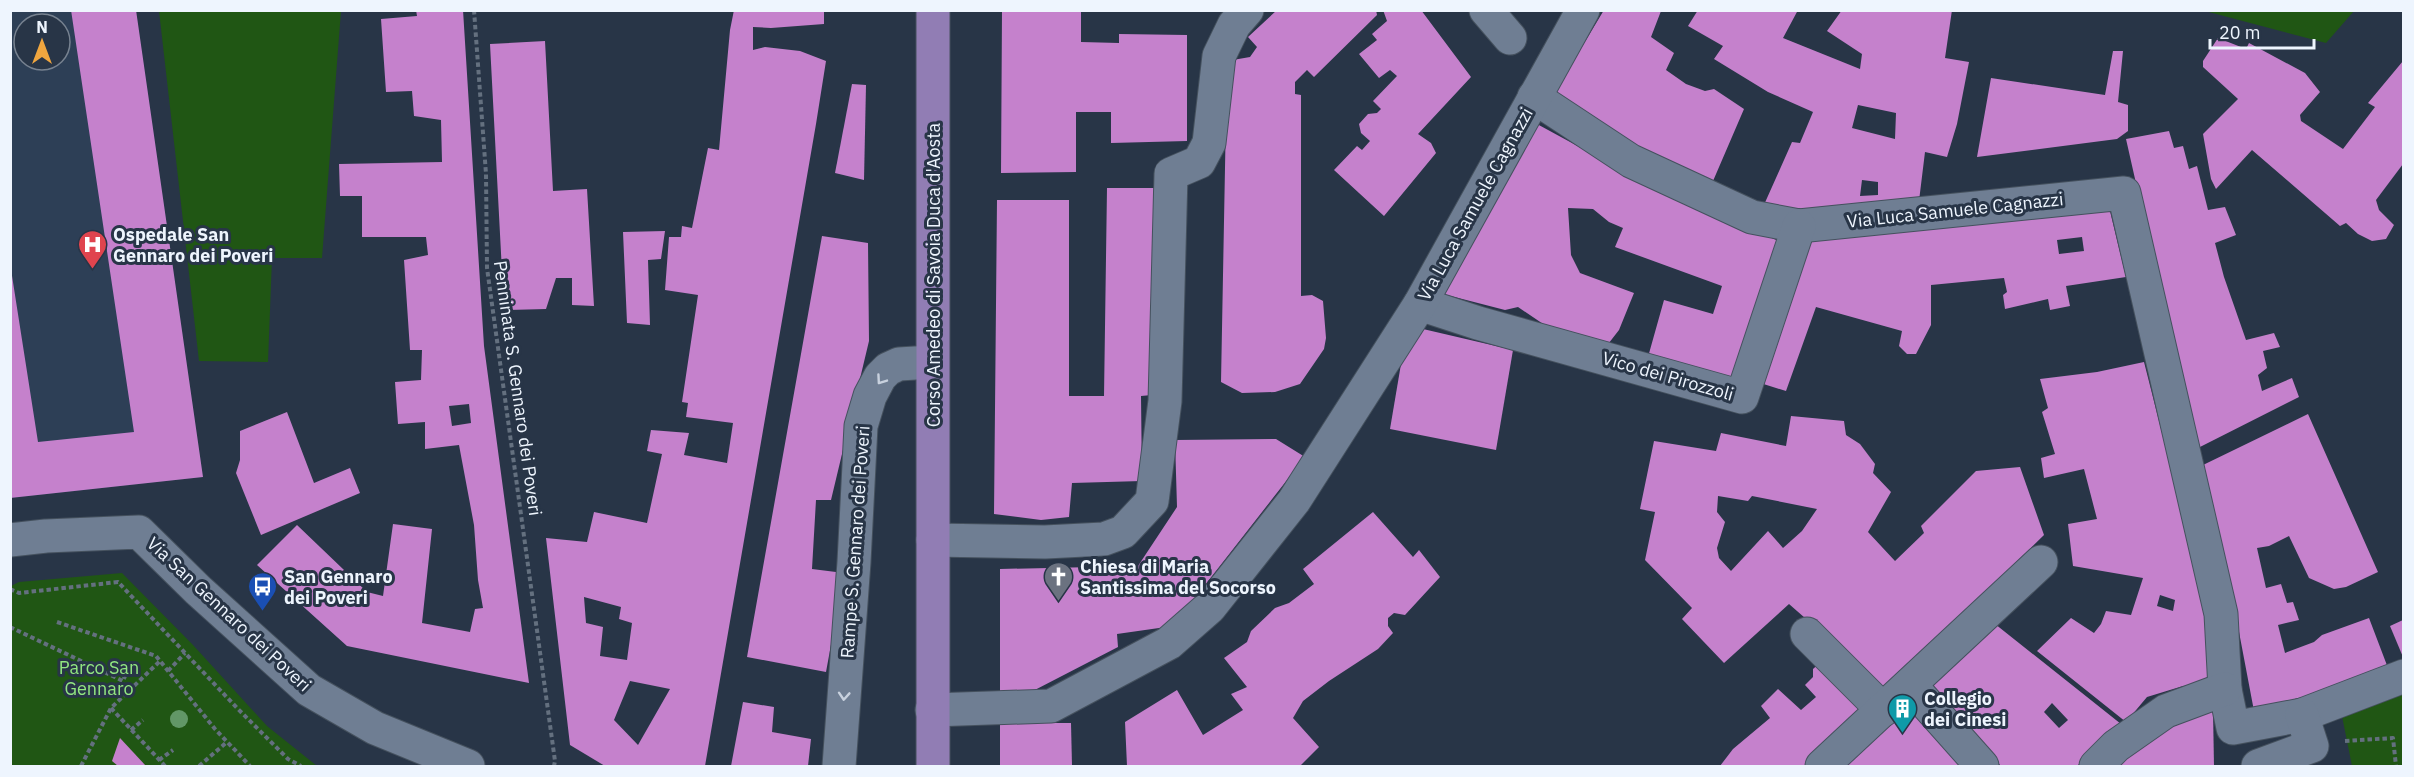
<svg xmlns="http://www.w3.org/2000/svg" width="2414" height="777" font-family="'IBM Plex Sans',sans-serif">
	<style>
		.built { fill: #2d3f56; fill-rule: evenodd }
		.green { fill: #205614 }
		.building { fill: #c581cc; fill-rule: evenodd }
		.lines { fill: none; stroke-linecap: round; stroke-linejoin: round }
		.minor-casing { stroke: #45515e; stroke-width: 35 }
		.major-casing { stroke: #45515e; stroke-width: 35 }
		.path { stroke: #64707f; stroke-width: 4; stroke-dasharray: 4.5 3; stroke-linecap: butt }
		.minor { stroke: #6f7e93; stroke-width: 33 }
		.major { stroke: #917db4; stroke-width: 33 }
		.tree { fill: #629767 }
		.oneway { stroke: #c8d1de }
		.labels { text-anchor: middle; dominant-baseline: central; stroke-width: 6; stroke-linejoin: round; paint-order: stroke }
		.street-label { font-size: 18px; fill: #eef5fe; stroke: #283547 }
		.poi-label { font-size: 18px; font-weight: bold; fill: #eef5fe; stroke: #283547; text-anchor: start }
		.park-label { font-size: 18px; fill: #92e781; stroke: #283547 }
	</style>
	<rect width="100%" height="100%" fill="#283547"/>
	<path class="built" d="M 10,11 L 136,11 L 203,477 L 11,498 ZM 24,24 L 60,24 L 60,60 L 24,60 Z"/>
	<g class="green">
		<polygon points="159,11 341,11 322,258 272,258 268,362 199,361"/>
		<polygon points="2205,11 2354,11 2326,43"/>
		<polygon points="122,573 193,645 267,726 317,766 11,766 11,586 19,582"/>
		<polygon points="2403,687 2403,766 2352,766 2341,711"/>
	</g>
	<g class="building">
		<polygon points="71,10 136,10 203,477 10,498 10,263 38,442 134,432"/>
		<path d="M 416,10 L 463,10 L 484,346 L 529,683 L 347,646 L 257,565 L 297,525 L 367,592 L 383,596 L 393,524 L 432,529 L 422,623 L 470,632 L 475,609 L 483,608 L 478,580 L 474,525 L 459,445 L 425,449 L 425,422 L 398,424 L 395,382 L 421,380 L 422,350 L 410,350 L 404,260 L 428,255 L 426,237 L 362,237 L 362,196 L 340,196 L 339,164 L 442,162 L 441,120 L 414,116 L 412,91 L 386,92 L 381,19 L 417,16 ZM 469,404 L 471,423 L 452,426 L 449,406 Z"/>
		<path d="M 734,10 L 824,10 L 824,24 L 771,28 L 753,27 L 753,50 L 765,47 L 800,51 L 826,61 L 816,124 L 705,766 L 605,766 L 570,745 L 546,538 L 587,542 L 594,512 L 647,523 L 662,454 L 647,451 L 651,430 L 689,433 L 684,455 L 727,463 L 733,423 L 686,417 L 688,403 L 682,402 L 698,295 L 665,290 L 669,237 L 681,237 L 682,226 L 692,228 L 708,148 L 719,150 L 730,30 ZM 584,597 L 621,607 L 619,619 L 632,623 L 627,660 L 600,656 L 603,627 L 586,623 ZM 630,681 L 670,689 L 638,745 L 614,720 Z"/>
		<polygon points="1002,10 1081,10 1081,42 1119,43 1119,34 1187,35 1187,141 1111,143 1111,112 1076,112 1076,172 1001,173"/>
		<polygon points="1277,10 1376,10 1377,15 1314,77 1307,70 1295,82 1295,94 1301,95 1301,296 1312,295 1323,301 1326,338 1324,349 1300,384 1275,392 1242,393 1221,382 1227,61 1250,57 1257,47 1248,37"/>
		<polygon points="1383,10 1421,10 1471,77 1418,134 1431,143 1436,153 1384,216 1334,170 1357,146 1362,150 1370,141 1361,133 1359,124 1368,114 1377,113 1381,109 1373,101 1397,76 1390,70 1379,78 1359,54 1377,40 1372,34 1387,21"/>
		<polygon points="1604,10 1661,11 1651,37 1674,53 1666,70 1686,84 1705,91 1714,89 1744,109 1710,188 1550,100"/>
		<path d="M 1698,10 L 1798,10 L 1783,38 L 1860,69 L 1862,54 L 1827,31 L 1842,10 L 1952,10 L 1945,58 L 1969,62 L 1957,124 L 1947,157 L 1925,152 L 1919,201 L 1852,212 L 1763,207 L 1792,142 L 1800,143 L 1813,112 L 1768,92 L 1714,59 L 1723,46 L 1688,26 ZM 1858,105 L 1896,113 L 1895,139 L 1852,128 ZM 1862,180 L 1878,182 L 1878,195 L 1860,196 Z"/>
		<polygon points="2218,38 2246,49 2249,43 2305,73 2320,92 2300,115 2301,121 2343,149 2375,107 2368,103 2403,61 2403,164 2376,200 2379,210 2394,225 2386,239 2372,241 2358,234 2346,223 2340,226 2252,150 2216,189 2211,179 2203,134 2238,99 2203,67 2203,61"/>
		<polygon points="545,41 553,191 587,189 594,306 572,305 572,278 556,278 546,309 504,310 490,44"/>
		<polygon points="2113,51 2123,51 2118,102 2128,105 2128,131 2117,139 1977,157 1991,78 2105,95"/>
		<polygon points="852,84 866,85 864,180 835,173"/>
		<polygon points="1537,124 1618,168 1785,244 1737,379 1648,357 1664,300 1713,314 1722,286 1615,247 1623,228 1609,222 1593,209 1568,208 1571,255 1580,273 1634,293 1619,330 1605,348 1552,330 1518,307 1505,310 1443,294"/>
		<polygon points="2169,131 2174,148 2183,146 2189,169 2197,166 2208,210 2225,207 2236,235 2215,243 2224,277 2246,340 2274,333 2280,347 2263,351 2267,368 2258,375 2262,391 2292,378 2299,397 2196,449 2126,139"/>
		<polygon points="1107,188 1155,188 1152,395 1141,396 1142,481 1072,483 1069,517 1041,520 994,514 997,200 1069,200 1069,396 1104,396"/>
		<path d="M 2109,207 L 2126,277 L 2066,286 L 2070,306 L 2050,310 L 2048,299 L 2005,309 L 2003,295 L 2007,292 L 2004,278 L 1931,285 L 1931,325 L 1916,354 L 1907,354 L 1899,346 L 1902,331 L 1816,307 L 1786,391 L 1754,381 L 1802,234 ZM 2082,237 L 2084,251 L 2059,254 L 2057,240 Z"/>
		<polygon points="665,231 661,259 648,260 650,325 627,323 623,232"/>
		<polygon points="822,236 868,243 869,341 831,500 816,500 812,569 836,572 837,612 826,672 747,657"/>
		<polygon points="1423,329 1513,350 1496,450 1390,429 1401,364"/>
		<path d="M 2144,362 L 2207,610 L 2209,647 L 2207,684 L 2183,686 L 2147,697 L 2126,722 L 2037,651 L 2071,618 L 2094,633 L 2101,624 L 2106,611 L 2131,615 L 2143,578 L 2073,566 L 2068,524 L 2097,519 L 2084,469 L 2044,478 L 2041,458 L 2055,454 L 2042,412 L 2048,408 L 2040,379 L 2097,372 ZM 2160,595 L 2175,600 L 2173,611 L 2157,606 Z"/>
		<polygon points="287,412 314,483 350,468 360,493 261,535 236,473 240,460 240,431"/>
		<polygon points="2308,414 2378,572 2346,587 2334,589 2309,578 2289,536 2269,546 2257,548 2266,588 2281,584 2287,603 2293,602 2299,620 2278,625 2285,653 2314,642 2322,635 2369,618 2388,668 2307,699 2254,711 2232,595 2203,465"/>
		<path d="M 1791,416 L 1844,421 L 1846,435 L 1860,444 L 1875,464 L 1873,473 L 1891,492 L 1868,532 L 1895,561 L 1924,533 L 1921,526 L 1976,471 L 2020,467 L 2044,535 L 1881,693 L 1821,632 L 1789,604 L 1724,663 L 1682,619 L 1692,608 L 1645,560 L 1655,512 L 1640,509 L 1654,441 L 1716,451 L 1721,433 L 1786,446 ZM 1718,496 L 1748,501 L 1752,496 L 1817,509 L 1802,531 L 1783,548 L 1768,531 L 1731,571 L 1719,558 L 1717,548 L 1725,522 L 1717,512 Z"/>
		<polygon points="1276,439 1305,457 1173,626 1117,634 1118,647 1029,693 1000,694 1000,569 1138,566 1177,507 1175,440"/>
		<polygon points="1373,512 1413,557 1419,550 1440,577 1405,615 1394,613 1388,618 1388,626 1393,633 1378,649 1329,681 1303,701 1293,718 1319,747 1300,766 1127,766 1125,722 1177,690 1203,735 1243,710 1231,694 1247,687 1224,658 1247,642 1251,631 1275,608 1289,603 1314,584 1303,569"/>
		<path d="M 1990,620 L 2121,724 L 2077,766 L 2001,766 L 1924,685 ZM 2052,703 L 2068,720 L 2059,728 L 2044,712 Z"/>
		<polygon points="2403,620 2403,657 2390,626"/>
		<polygon points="1822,661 1868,706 1805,766 1720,766 1733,749 1770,718 1761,706 1778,689 1801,710 1816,697 1805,685 1813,677 1813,669"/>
		<polygon points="743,702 774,707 772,732 811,739 808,766 731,766"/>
		<polygon points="1905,702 1963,766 1839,766"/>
		<polygon points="2213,710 2214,766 2106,766 2143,739"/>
		<polygon points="1000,723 1071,723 1072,766 1000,766"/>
		<polygon points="120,738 146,766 118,766 112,761"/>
	</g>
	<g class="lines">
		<defs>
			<g id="minor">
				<polyline points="1486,10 1510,38"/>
				<polyline points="1534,97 1631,161 1752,217 1799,226 2124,193 2221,614 2225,689 2233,728 2302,715 2404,676"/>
				<polyline points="1420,304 1478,323 1742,397 1799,226"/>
				<polyline points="10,540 46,536 139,532 198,590 309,690 375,728 468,766"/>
				<polyline points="933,540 1045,542 1104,539 1123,532 1152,501 1165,401 1171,174 1199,162 1209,143 1219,56 1234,25 1247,10"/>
				<polyline points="1807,634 1883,710"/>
				<polyline points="1910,685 1982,766"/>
				<polyline points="932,710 1051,706 1169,643 1210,607 1294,501 1420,304 1583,10"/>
				<polyline points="839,766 854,562 861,426 870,396 880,377 888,369 899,364 932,362"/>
				<polyline points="1822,766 2041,562"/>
				<polyline points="2096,766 2116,746 2166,711 2225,689"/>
				<polyline points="2258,766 2312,746 2302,715"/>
			</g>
			<polyline id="major" points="933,766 933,10"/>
		</defs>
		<use href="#minor" class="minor-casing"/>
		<use href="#major" class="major-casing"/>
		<g class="path">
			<polyline points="474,10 486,174 487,268 555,761 554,766"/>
			<polyline points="10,589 19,593 118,582 238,709 288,759 301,766"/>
			<polyline points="57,622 156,656 215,729 250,766"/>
			<polyline points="10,627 123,681 125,676"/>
			<polyline points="168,671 185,653"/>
			<polyline points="102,691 124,695 123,681"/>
			<polyline points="111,708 165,766"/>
			<polyline points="131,730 143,720"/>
			<polyline points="2345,741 2393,738 2396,766"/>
			<polyline points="159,760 173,750"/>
			<polyline points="81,766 111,708 160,661"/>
			<polyline points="199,766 227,742"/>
		</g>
		<use href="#minor" class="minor"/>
		<use href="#major" class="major"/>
	</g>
	<circle class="tree" cx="179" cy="719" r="9"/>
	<defs><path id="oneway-chevron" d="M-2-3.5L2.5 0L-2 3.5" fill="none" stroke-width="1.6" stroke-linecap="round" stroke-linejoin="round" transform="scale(1.5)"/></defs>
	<g class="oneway">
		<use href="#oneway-chevron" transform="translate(881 380) rotate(125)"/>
		<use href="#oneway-chevron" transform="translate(844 696) rotate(94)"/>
	</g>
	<defs>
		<symbol id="hospital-pin" viewBox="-11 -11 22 30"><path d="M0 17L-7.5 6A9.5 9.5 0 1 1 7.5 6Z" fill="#e0444e" stroke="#283547"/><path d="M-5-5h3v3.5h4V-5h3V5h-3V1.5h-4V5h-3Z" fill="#fff"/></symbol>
		<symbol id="church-pin" viewBox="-11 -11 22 30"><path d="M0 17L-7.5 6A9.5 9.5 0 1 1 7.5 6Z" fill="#6b7280" stroke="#283547"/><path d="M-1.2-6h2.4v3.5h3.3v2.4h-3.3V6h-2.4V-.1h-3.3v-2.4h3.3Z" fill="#fff"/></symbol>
		<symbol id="bus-pin" viewBox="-11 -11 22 30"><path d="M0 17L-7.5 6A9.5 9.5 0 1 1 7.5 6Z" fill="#1a4fb4" stroke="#283547"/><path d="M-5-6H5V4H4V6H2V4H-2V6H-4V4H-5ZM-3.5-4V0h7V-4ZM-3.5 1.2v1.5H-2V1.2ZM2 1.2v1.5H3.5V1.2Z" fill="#fff"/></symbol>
		<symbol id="building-pin" viewBox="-11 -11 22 30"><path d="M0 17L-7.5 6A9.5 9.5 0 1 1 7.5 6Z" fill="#0f9aa8" stroke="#283547"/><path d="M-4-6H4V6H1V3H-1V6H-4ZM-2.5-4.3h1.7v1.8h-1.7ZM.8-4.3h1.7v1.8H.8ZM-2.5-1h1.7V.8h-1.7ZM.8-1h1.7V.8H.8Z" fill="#fff"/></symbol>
	</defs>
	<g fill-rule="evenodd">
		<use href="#hospital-pin" x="76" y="228" width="33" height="45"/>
		<use href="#church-pin" x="1042" y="560" width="33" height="45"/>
		<use href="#bus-pin" x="246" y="570" width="33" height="45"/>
		<use href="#building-pin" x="1886" y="692" width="33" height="45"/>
	</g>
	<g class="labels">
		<g class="street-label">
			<text transform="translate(1475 204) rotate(-61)">Via Luca Samuele Cagnazzi</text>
			<text transform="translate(1955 210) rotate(-6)">Via Luca Samuele Cagnazzi</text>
			<text transform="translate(933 275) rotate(-90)">Corso Amedeo di Savoia Duca d'Aosta</text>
			<text transform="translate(1668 376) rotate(16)">Vico dei Pirozzoli</text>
			<text transform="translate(518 388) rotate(82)">Penninata S. Gennaro dei Poveri</text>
			<text transform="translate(855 542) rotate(-86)">Rampe S. Gennaro dei Poveri</text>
			<text transform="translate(229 614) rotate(43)">Via San Gennaro dei Poveri</text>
		</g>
		<g class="poi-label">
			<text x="113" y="234">Ospedale San<tspan x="113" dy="21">Gennaro dei Poveri</tspan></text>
			<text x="1080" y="566">Chiesa di Maria<tspan x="1080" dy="21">Santissima del Socorso</tspan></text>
			<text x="284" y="576">San Gennaro<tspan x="284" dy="21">dei Poveri</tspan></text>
			<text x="1924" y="698">Collegio<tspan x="1924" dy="21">dei Cinesi</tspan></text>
		</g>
		<g class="park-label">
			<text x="99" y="667">Parco San<tspan x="99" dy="21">Gennaro</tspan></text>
		</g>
	</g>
	<rect width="2414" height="777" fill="none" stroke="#eef5fe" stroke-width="24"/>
	<g transform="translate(42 42)"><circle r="28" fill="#283547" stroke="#778290" stroke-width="1.5"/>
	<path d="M0-4.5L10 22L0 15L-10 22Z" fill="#f0a63f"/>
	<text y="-9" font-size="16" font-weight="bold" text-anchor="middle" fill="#eef5fe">N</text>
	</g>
	<path d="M2210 39v9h104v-9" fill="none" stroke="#eef5fe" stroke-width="3"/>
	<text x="2219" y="39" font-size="18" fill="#eef5fe" stroke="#283547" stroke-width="4.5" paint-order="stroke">20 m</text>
</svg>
